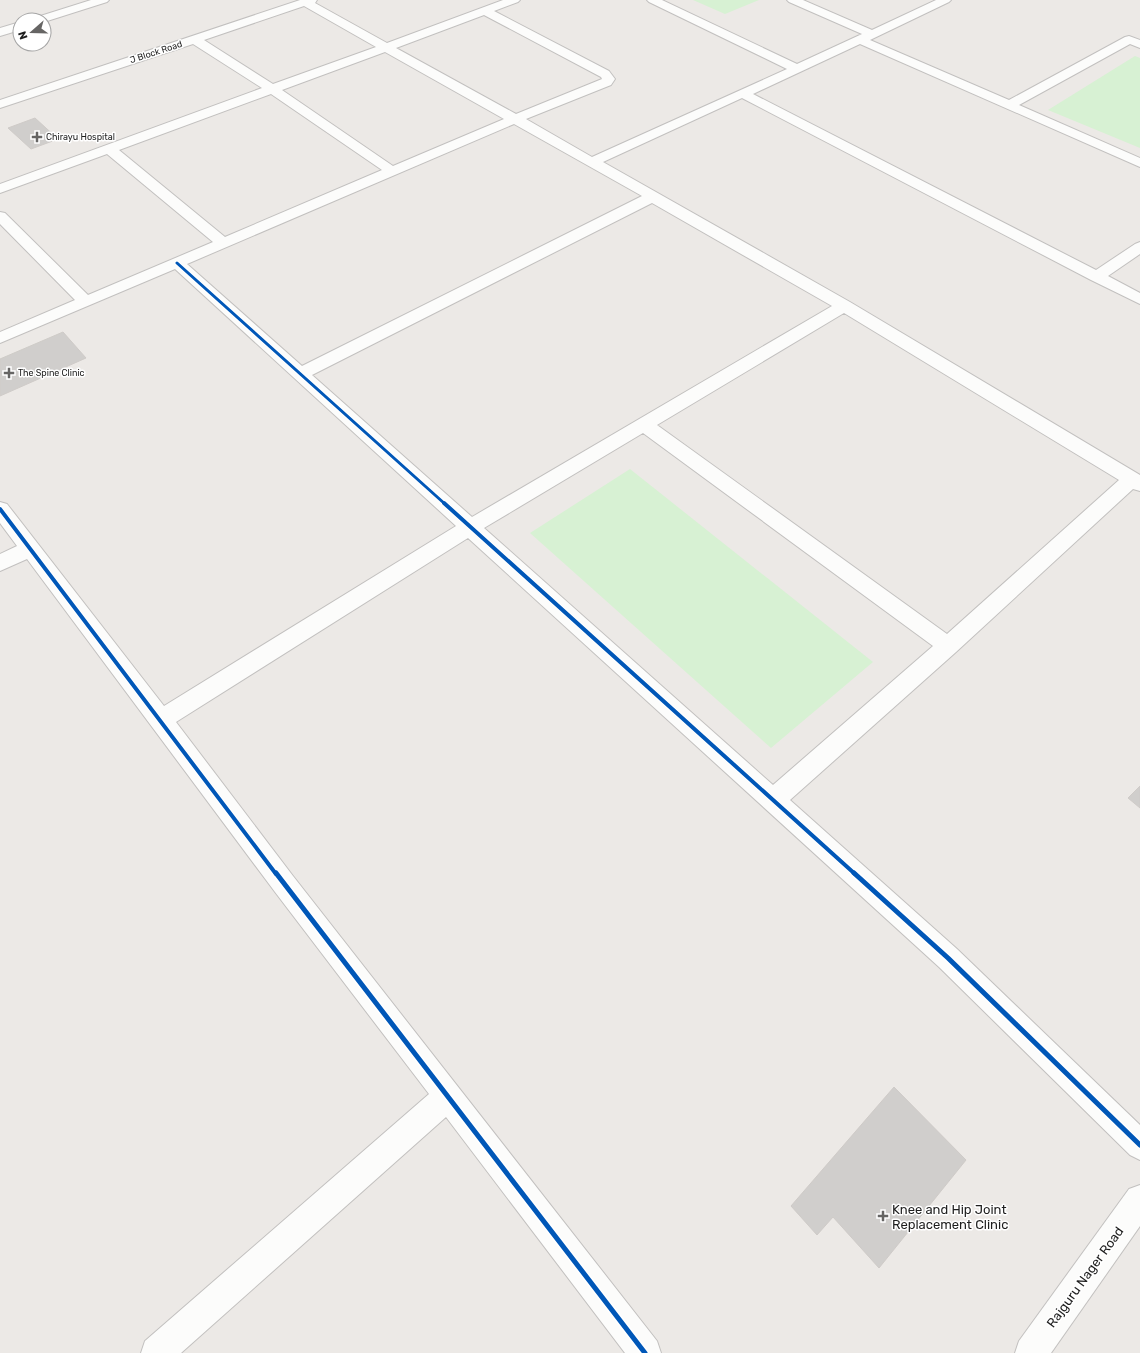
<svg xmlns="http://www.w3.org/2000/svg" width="1140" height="1353" font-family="Rubik,sans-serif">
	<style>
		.park { fill: #d7f1d3 }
		.building { fill: #d0cecc; stroke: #cfcbc8 }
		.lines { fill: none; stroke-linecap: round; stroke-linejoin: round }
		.minor-casing { stroke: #c2c0bf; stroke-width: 2 }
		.minor { fill: #fcfcfb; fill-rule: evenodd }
		.cycleway-far2-casing { stroke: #fff; stroke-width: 5 }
		.cycleway-far1-casing { stroke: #fff; stroke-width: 6 }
		.cycleway-casing { stroke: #fff; stroke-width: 8 }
		.cycleway-far2 { stroke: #0057b8; stroke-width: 3 }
		.cycleway-far1 { stroke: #0057b8; stroke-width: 4 }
		.cycleway { stroke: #0057b8; stroke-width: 5 }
		.poi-dot { fill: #666564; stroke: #fff; stroke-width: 1.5 }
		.labels { text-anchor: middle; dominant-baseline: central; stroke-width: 3; stroke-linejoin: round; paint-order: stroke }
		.far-street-label { font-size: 9px; fill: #1e1e1e; stroke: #fff }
		.far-poi-label { font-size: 9px; fill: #1e1e1e; stroke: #fff; text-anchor: start }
		.near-poi-label { font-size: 13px; fill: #1e1e1e; stroke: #fff; text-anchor: start }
		.near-street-label { font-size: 13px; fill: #1e1e1e; stroke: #fff }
	</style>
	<rect width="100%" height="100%" fill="#ece9e6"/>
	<g class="park">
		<polygon points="693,0 759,0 725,14"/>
		<polygon points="1135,56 1140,58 1140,148 1048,110"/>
		<polygon points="630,469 873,662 771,748 530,533"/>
	</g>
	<g class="building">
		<polygon points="35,118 58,139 31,149 8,128"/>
		<polygon points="63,332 86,358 0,396 0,359"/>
		<polygon points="1140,786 1140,808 1128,798"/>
		<polygon points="894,1087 966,1160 879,1268 833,1217 817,1235 791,1206"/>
	</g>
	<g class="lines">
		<defs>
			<g id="minor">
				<polygon points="91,0 109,0 107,2 44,22 44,20 32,20 34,18"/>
				<path d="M 300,0 L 317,0 L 315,3 L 387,43 L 503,0 L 520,0 L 518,2 L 494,11 L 609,71 L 615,79 L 611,85 L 526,119 L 592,157 L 787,69 L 649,2 L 647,0 L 662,0 L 797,64 L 862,34 L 789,2 L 787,0 L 803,0 L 872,30 L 936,0 L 951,0 L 949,2 L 870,40 L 1009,100 L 1125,37 L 1129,36 L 1140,40 L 1140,48 L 1130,44 L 1019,105 L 1140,158 L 1140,167 L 860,44 L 753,94 L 1096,270 L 1135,244 L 1140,242 L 1140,254 L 1108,276 L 1140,293 L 1140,304 L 1091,280 L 742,98 L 603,162 L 850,302 L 1140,475 L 1140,491 L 1133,489 L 956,652 L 790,800 L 957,949 L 1140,1125 L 1140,1160 L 1130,1155 L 939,967 L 468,538 L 176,722 L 293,876 L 657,1341 L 661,1353 L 625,1353 L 446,1117 L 181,1353 L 141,1353 L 145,1341 L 429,1094 L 275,892 L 27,559 L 0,571 L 0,554 L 17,546 L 0,523 L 0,502 L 7,504 L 164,706 L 456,526 L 175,269 L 0,343 L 0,332 L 75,300 L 0,224 L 0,212 L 5,213 L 88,295 L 213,242 L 107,154 L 0,193 L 0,184 L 262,88 L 193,44 L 0,108 L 0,100 ZM 304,6 L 376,47 L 273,84 L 204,40 ZM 484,15 L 601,77 L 602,79 L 516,114 L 396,48 ZM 385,52 L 504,119 L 393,166 L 282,90 ZM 271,94 L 382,170 L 225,237 L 119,150 ZM 514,124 L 642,196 L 302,366 L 187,264 ZM 652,203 L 832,306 L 472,517 L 312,375 ZM 844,313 L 1119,480 L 947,634 L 657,425 ZM 643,433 L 933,646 L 773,785 L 484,528 Z"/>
				<polygon points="20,22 20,30 0,36 0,28"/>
				<polygon points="1140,1185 1140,1226 1051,1353 1015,1353 1019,1341 1129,1189"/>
			</g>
		</defs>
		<use href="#minor" class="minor-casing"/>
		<use href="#minor" class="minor"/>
		<defs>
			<polyline id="cycleway-far2" points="177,263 445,504"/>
			<g id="cycleway-far1">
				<polyline points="444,503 855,874"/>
				<polyline points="0,509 276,874"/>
			</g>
			<g id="cycleway">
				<polyline points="276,873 645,1353"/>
				<polyline points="854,873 948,958 1140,1145"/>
			</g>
		</defs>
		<use href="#cycleway-far2" class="cycleway-far2-casing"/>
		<use href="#cycleway-far1" class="cycleway-far1-casing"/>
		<use href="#cycleway" class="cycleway-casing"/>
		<use href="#cycleway-far2" class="cycleway-far2"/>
		<use href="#cycleway-far1" class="cycleway-far1"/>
		<use href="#cycleway" class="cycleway"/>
	</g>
	<g class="poi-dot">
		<path d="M35 131h4v4h4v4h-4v4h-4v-4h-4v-4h4z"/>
		<path d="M7 367h4v4h4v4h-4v4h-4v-4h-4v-4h4z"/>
		<path d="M881 1210h4v4h4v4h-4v4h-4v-4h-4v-4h4z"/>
	</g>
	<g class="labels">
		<g class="far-street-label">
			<text transform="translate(156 52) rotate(-18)">J Block Road</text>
		</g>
		<g class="far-poi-label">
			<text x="46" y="137">Chirayu Hospital</text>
			<text x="18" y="373">The Spine Clinic</text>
		</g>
		<g class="near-poi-label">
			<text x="892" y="1209">Knee and Hip Joint<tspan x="892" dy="15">Replacement Clinic</tspan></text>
		</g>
		<g class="near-street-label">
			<text transform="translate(1085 1277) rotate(-54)">Rajguru Nager Road</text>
		</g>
	</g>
	<g transform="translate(32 32) rotate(250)"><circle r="19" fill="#ffffff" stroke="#a5a5a5"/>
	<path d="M0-3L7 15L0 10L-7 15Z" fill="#666564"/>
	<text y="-6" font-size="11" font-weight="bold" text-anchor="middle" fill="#1e1e1e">N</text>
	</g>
</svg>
